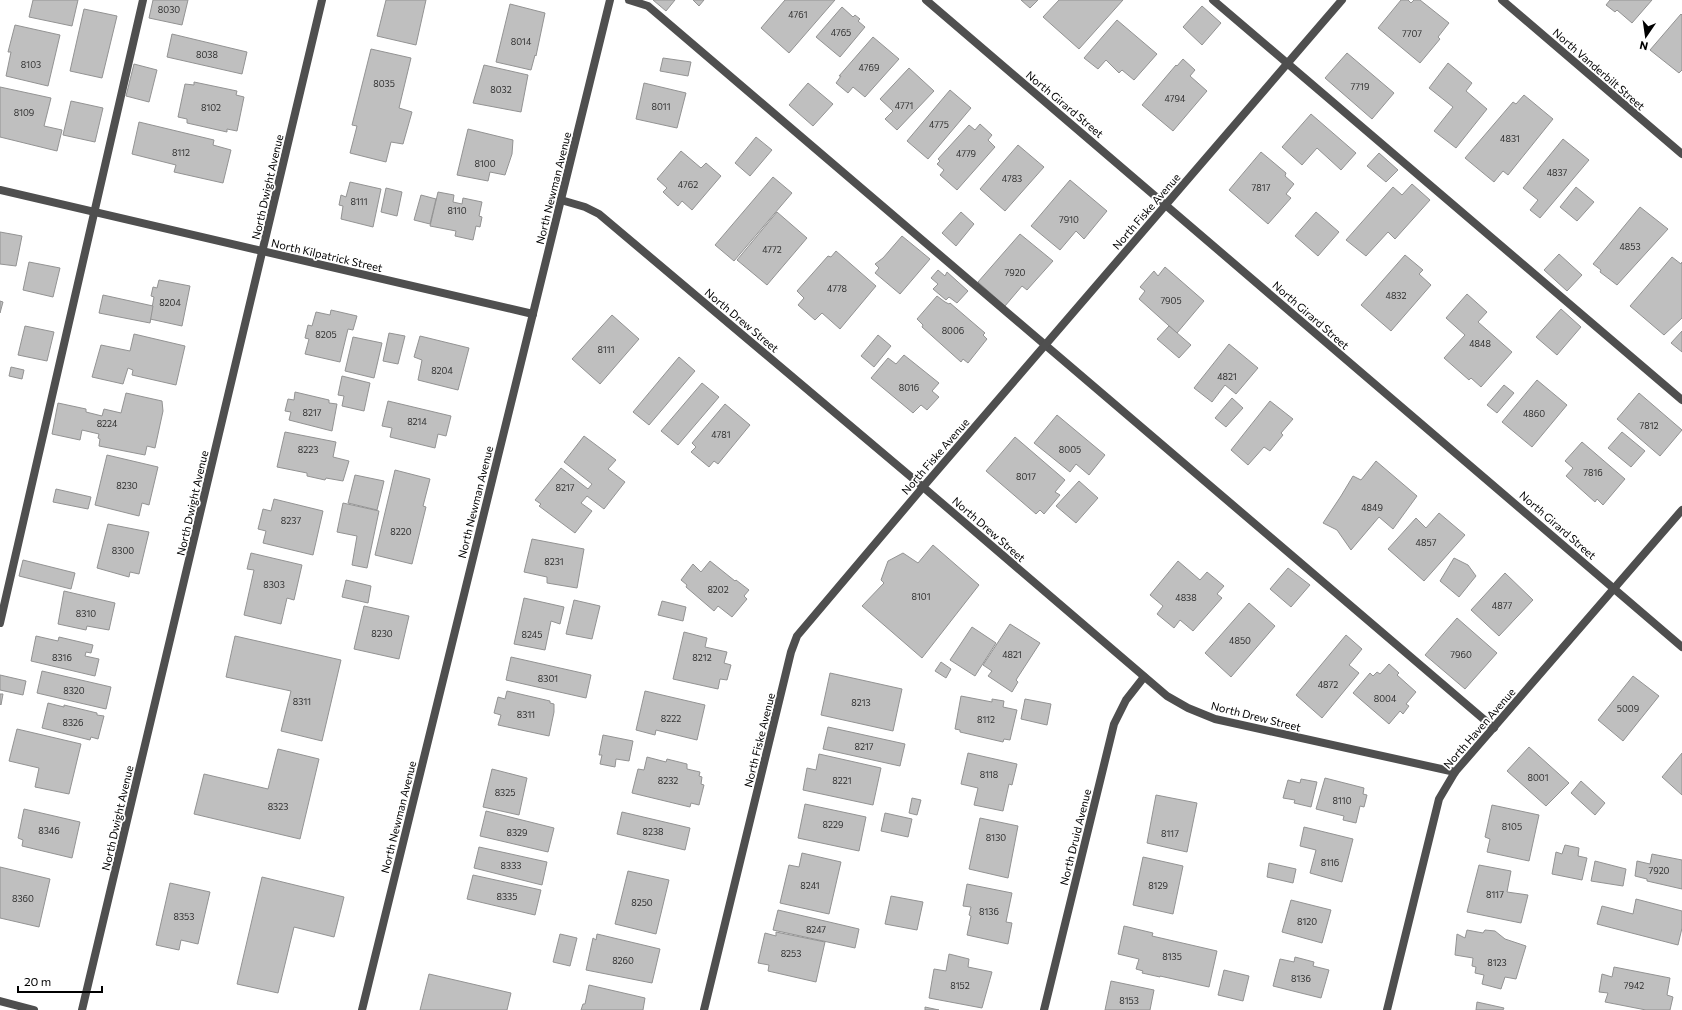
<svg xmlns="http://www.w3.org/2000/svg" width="1682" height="1010" font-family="Commissioner,sans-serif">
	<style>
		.building { fill: #bfbfbf; stroke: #939393 }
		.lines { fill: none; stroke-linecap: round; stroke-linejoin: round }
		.service { stroke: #4f4f4f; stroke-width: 8 }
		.minor { stroke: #4f4f4f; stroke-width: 8 }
		.tertiary { stroke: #4f4f4f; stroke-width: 8 }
		.labels { text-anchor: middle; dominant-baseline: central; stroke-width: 3.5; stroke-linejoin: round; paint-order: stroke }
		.number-label { font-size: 9px; fill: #303030 }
		.street-label { font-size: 11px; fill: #000; stroke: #fff }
	</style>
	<rect width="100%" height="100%" fill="#fff"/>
	<g class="building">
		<polygon points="33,0 78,0 72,26 29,17"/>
		<polygon points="153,0 188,0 182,25 149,18"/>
		<polygon points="386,0 426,0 416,45 377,36"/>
		<polygon points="653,0 675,0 666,11"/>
		<polygon points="693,0 704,0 699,6"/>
		<polygon points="785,0 835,0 789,53 761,28"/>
		<polygon points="1021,0 1038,0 1030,8"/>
		<polygon points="1059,0 1123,0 1079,49 1043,17"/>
		<polygon points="1401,0 1408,0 1411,3 1414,0 1420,0 1449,23 1438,37 1440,39 1420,63 1378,28"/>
		<polygon points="1610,0 1652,0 1632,23 1617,10 1615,12 1606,5"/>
		<polygon points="510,4 545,13 536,56 535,55 531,70 496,62"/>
		<polygon points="1202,6 1221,23 1202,45 1183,27"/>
		<polygon points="842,7 853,17 855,15 860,19 858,21 865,27 840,57 816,37"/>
		<polygon points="84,9 117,16 102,78 70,71"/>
		<polygon points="1681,14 1682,15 1682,70 1679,73 1650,50"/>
		<polygon points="1117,20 1157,54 1134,80 1122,70 1119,73 1106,60 1098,69 1084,58"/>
		<polygon points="15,25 60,35 48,86 6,76 11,52 8,52"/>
		<polygon points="172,34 247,52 242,74 167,57"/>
		<polygon points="873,37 899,59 865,97 853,87 848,93 836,83 841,76 839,76"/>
		<polygon points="371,49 411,58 399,108 412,112 403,144 391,142 386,162 350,153 357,126 352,125"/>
		<polygon points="1347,53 1394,93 1372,119 1325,78"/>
		<polygon points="663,58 691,62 688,76 660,71"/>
		<polygon points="1183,59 1195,70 1190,76 1207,91 1173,131 1142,105 1176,65 1177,66"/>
		<polygon points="1448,63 1472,83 1466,91 1487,109 1456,148 1434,131 1453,107 1429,88"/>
		<polygon points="134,64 157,70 149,102 126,96"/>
		<polygon points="484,65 528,75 521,112 473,103"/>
		<polygon points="909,68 934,91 897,130 885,119 893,111 880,99"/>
		<polygon points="194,82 237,91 236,95 244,97 237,131 227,129 227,132 187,123 187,119 178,117 185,84 194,85"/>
		<polygon points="644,83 686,93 677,128 636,119"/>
		<polygon points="808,83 833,104 813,126 789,105"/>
		<polygon points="0,87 51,98 44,126 62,130 57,151 0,137"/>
		<polygon points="950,90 971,108 928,159 907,141"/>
		<polygon points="1524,95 1553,119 1508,175 1503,171 1494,182 1465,158 1513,102 1516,104"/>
		<polygon points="71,101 103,108 95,142 63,135"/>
		<polygon points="1311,114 1356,153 1341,170 1317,148 1302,165 1282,147"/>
		<polygon points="139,122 214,140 213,145 231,150 223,183 174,172 176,165 132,154"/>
		<polygon points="980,124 992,135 988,140 995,147 957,190 940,175 944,170 937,164 940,161 938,159 969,125 975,130"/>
		<polygon points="468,129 513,140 512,154 505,175 490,172 488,181 457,175"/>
		<polygon points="756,137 772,150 750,176 735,163"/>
		<polygon points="1563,139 1589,160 1540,218 1530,210 1538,200 1523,188"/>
		<polygon points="1018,145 1044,167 1005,211 980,189"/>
		<polygon points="681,151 701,168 706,163 721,176 692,210 682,201 678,206 663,192 667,188 657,179"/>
		<polygon points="1261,152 1286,173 1285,176 1294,184 1286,194 1291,198 1268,224 1229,190"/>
		<polygon points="1379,153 1398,170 1386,182 1367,166"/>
		<polygon points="773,177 792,193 734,261 715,245"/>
		<polygon points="1070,180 1107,211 1084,239 1076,231 1060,250 1031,226"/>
		<polygon points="350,182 381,189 373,227 341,219 343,206 339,205 341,195 346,197"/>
		<polygon points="1412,184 1430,200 1395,239 1388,232 1366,256 1346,240 1393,187 1402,195"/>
		<polygon points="1576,187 1594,202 1577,221 1560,207"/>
		<polygon points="386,188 402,192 397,216 381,212"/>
		<polygon points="438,192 454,195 453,202 462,204 463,198 482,202 479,216 482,217 480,227 476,226 473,240 455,236 456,231 430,226"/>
		<polygon points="421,195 436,199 430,224 414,220"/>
		<polygon points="1640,207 1668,229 1617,285 1600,272 1601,270 1593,264"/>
		<polygon points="777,212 807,238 767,285 737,260"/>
		<polygon points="961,212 974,224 956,246 942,233"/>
		<polygon points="1316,212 1339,232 1318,256 1295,236"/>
		<polygon points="0,232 22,236 16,266 0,264"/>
		<polygon points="1020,234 1053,261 1027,290 1022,286 1005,306 978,282"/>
		<polygon points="902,236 930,259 900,294 875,273 879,268 875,264 883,258"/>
		<polygon points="836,251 876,286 840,329 822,313 815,320 798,305 804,298 797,291 828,256 831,257"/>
		<polygon points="1559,254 1582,275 1567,291 1544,270"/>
		<polygon points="1405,255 1423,270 1419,274 1431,285 1391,331 1361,305"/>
		<polygon points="1672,257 1681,264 1682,262 1682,318 1664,335 1630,306"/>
		<polygon points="29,262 60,268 53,297 23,290"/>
		<polygon points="1165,267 1204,301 1177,333 1139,299 1145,291 1140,287 1154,271 1158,276"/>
		<polygon points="938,270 945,276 947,272 968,291 957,303 949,297 946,300 933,289 938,284 931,278"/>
		<polygon points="159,280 190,286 182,326 150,319 154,297 151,296 153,287 157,288"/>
		<polygon points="1467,294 1487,312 1478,322 1512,352 1481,387 1471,378 1469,380 1444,358 1465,335 1446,318"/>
		<polygon points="103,295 153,306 150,323 99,313"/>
		<polygon points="937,296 945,302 949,304 950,303 985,333 983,335 987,339 968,363 963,359 961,362 922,327 923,325 917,319"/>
		<polygon points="0,301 3,302 0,313"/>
		<polygon points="1561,309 1581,327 1557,355 1536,337"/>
		<polygon points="331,310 357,316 353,330 348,329 340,362 305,354 309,339 305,338 308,325 312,326 316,312 330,315"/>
		<polygon points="612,315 639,339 600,384 572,359"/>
		<polygon points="25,326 54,332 47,361 18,355"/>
		<polygon points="1169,326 1191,345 1179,358 1157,339"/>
		<polygon points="1682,331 1682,352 1671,343"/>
		<polygon points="389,333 405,336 398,364 383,361"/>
		<polygon points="134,334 185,346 176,385 132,375 133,370 128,368 123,384 92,377 101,345 130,351"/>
		<polygon points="878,335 891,346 874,367 861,356"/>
		<polygon points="420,336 469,348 458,390 418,380 422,360 414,357"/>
		<polygon points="353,337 382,343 374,378 345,371"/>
		<polygon points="1229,344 1258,368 1236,394 1225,385 1212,402 1194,388"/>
		<polygon points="904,355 939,383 932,391 939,397 927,410 921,405 913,413 871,378 888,358 896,364"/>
		<polygon points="679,357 695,371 649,425 633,412"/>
		<polygon points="11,367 24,370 22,379 9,376"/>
		<polygon points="342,376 370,383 364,411 342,406 344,396 338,395"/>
		<polygon points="1537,380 1567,405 1532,447 1502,422"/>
		<polygon points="702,383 719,397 678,445 661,431"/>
		<polygon points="1504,385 1514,393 1497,413 1487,405"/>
		<polygon points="295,392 329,400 329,403 337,404 332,431 289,420 291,412 285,411 288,399 294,400"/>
		<polygon points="126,393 162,401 163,411 155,448 147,446 145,455 99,446 100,439 98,438 99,434 82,430 80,440 52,434 58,403 86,409 86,412 102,416 104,409 121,413"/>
		<polygon points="1639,393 1682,430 1660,456 1617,419"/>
		<polygon points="1232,398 1243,408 1226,427 1215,418"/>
		<polygon points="388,401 451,416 446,436 438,434 435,448 390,437 392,428 382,426"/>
		<polygon points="1270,401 1293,419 1281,433 1283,435 1270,451 1264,447 1248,465 1231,450"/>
		<polygon points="725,404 750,425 718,464 714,461 709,467 691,452 696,447 692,443"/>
		<polygon points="1057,415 1105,455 1089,475 1076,464 1070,472 1034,443"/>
		<polygon points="285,432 336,442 333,457 349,461 343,481 326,478 325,480 307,476 307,473 277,467"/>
		<polygon points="1622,432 1645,451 1631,467 1608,448"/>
		<polygon points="584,436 616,460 608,469 625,482 604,509 587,496 581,503 592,511 575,533 539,506 541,504 535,500 561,468 588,489 592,484 564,462"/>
		<polygon points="1015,437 1065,480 1055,492 1060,495 1044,514 1040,510 1036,514 986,471"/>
		<polygon points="1582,442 1625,479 1603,505 1597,499 1595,502 1566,476 1573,468 1565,461"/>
		<polygon points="107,455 158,467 149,505 142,503 139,516 95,505"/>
		<polygon points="1376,461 1417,496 1393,529 1379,517 1351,550 1337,530 1323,523 1341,496 1353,476 1361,480"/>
		<polygon points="395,470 430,479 423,506 426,507 412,564 375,555"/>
		<polygon points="355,475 384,481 377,510 348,503"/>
		<polygon points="1079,481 1098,498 1076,523 1056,506"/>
		<polygon points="56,489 91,497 88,509 53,502"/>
		<polygon points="274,499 323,511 313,555 263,543 266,531 258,529 263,509 271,511"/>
		<polygon points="343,503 379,511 367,568 352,565 357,536 337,532"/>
		<polygon points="1439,513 1465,535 1424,581 1388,549 1416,518 1426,528"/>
		<polygon points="108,524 149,532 139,574 130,572 129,577 97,568"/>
		<polygon points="532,539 584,549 577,588 547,583 547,577 524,572"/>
		<polygon points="933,545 979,585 922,658 862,606 884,583 881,580 888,561 903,553 918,563"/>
		<polygon points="251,553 302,565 294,600 287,598 281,624 244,615 254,570 247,569"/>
		<polygon points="1454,558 1468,565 1476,576 1459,597 1440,581"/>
		<polygon points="23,560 75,573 71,589 19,576"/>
		<polygon points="710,561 735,581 736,580 749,590 744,596 747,599 732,617 718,606 714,611 686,587 687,585 681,580 693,564 701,572"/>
		<polygon points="1178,561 1200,580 1207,572 1224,586 1217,594 1222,598 1193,631 1180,620 1174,628 1157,614 1163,606 1150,595"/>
		<polygon points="1288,568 1310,585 1291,607 1270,589"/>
		<polygon points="1505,573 1533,600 1499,636 1471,610"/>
		<polygon points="346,580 371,586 368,603 342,597"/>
		<polygon points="64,591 115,603 109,630 87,626 86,630 58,624"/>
		<polygon points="524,598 564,607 560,624 551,621 545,650 514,644"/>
		<polygon points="574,600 600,606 592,639 566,634"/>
		<polygon points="662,601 686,607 683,621 658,615"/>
		<polygon points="1249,603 1275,626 1231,677 1205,653"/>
		<polygon points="364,606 409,616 399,659 354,649"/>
		<polygon points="1457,618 1497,653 1465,689 1425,655"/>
		<polygon points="1010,624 1040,643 1016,680 1018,682 1012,692 988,676 992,671 983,665"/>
		<polygon points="972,627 996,643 975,676 950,660"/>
		<polygon points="684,632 707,638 705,647 727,652 724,663 731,665 727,680 720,679 718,689 673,679"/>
		<polygon points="1346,635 1362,649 1349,665 1359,673 1322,718 1296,695"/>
		<polygon points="36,636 58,641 59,637 93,645 91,653 86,652 85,656 99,659 95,676 31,661"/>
		<polygon points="235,636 341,660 322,741 281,731 291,691 226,677"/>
		<polygon points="511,657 591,675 586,698 506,680"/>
		<polygon points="941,662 951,669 946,678 935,671"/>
		<polygon points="1389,664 1399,673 1397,675 1416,692 1406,704 1409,706 1403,714 1400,711 1389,724 1353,693 1370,673 1373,676 1377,672 1380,674"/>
		<polygon points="42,671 111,687 106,709 37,693"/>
		<polygon points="830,673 902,689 893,731 821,715"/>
		<polygon points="0,675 26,681 23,695 0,690"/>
		<polygon points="1633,676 1659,696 1623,741 1598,720"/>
		<polygon points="507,691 550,701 550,703 554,704 554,712 549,736 498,725 501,715 494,713 498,697 505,699"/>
		<polygon points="645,691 705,705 697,740 656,730 655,735 636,730"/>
		<polygon points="0,694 3,694 1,705 0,704"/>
		<polygon points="961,696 992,702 992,699 1004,701 1003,707 1017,710 1010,740 1004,739 1003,742 960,732 960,730 955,729"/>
		<polygon points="1025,699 1051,704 1047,725 1021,719"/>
		<polygon points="48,703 64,707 64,705 97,713 97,715 104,716 98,739 91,737 90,740 42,728"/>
		<polygon points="828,727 905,744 900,766 823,749"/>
		<polygon points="17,729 81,744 69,794 35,787 39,768 9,761"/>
		<polygon points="603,735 633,741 629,761 616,759 615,767 600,764 602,755 599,755"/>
		<polygon points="1529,747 1569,783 1546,806 1507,771"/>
		<polygon points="278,749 319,759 300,839 194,814 204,774 268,789"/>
		<polygon points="968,753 1017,764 1012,785 1009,784 1003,811 974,805 978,788 961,784"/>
		<polygon points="1682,753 1682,795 1662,777"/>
		<polygon points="819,754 881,768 873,805 803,790 807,768 816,770"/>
		<polygon points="647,757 666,762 667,759 687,764 687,769 700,772 699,776 702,777 701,784 704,785 699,805 691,803 690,807 632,793 638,769 644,770"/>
		<polygon points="492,769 527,778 519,815 483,807"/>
		<polygon points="1325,778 1364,788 1363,794 1367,795 1364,807 1360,806 1356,823 1343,820 1344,816 1316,809"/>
		<polygon points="1301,779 1317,782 1311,807 1294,803 1295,800 1283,798 1288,780 1300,783"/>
		<polygon points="1581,781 1605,803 1595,815 1571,793"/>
		<polygon points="1156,795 1197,803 1187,852 1147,843"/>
		<polygon points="912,798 921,800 917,815 909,813"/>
		<polygon points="805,804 866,817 859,851 798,838"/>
		<polygon points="1492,805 1539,815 1529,861 1487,852 1490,839 1485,837"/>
		<polygon points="24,809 80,822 72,858 22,846 23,840 18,838"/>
		<polygon points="486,811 554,828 548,852 480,836"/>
		<polygon points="622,812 690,828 685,850 617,834"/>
		<polygon points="885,813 912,819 908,837 881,831"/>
		<polygon points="980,818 1018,826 1008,878 969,869"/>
		<polygon points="1304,827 1353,839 1342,882 1310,873 1316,850 1300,846"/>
		<polygon points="1565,845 1579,848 1578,856 1587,858 1582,880 1552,874 1556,852 1562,854"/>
		<polygon points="479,847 547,862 542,885 474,868"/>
		<polygon points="802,853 841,862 829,914 780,903 789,865 799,867"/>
		<polygon points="1652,854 1682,860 1682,889 1647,881 1647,879 1635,876 1637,861 1650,864"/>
		<polygon points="1143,857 1183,866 1173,914 1133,905"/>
		<polygon points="1595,861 1626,869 1623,886 1591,881"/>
		<polygon points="1269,863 1296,869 1293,883 1267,877"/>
		<polygon points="1479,865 1511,871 1507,892 1528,895 1521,923 1467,912"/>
		<polygon points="0,867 50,879 39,927 0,918"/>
		<polygon points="628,871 669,880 656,934 615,924"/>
		<polygon points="473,875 541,890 535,915 467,899"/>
		<polygon points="262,877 344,897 334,937 294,927 278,993 237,984"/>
		<polygon points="170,883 210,892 198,944 181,940 179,950 156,945"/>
		<polygon points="967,884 1012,893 1006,922 1012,923 1008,944 967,935 971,916 969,915 971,907 963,906"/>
		<polygon points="891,896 923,902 917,930 885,924"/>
		<polygon points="1636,899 1682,911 1682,928 1678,945 1597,924 1602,906 1633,914"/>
		<polygon points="1291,900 1331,910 1322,943 1282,932"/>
		<polygon points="778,910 859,929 855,948 773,930"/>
		<polygon points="1124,926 1153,933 1152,936 1217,951 1209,987 1160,976 1160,977 1142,973 1143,971 1136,969 1139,959 1118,954"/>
		<polygon points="1467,930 1483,933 1485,930 1495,931 1505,939 1526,946 1516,979 1505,977 1501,989 1482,984 1484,975 1475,973 1476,967 1472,966 1473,958 1455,955 1457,934 1465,938"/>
		<polygon points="776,932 825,942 816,982 768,971 769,965 758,963 765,933 776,936"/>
		<polygon points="560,934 577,938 570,966 553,962"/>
		<polygon points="597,934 660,949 652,983 586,970 593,938 596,940"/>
		<polygon points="949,954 969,959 968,967 992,972 982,1008 929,998 934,969 946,971"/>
		<polygon points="1295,957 1314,962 1313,966 1329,970 1321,998 1273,986 1280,959 1294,962"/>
		<polygon points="1614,967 1670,978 1667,995 1673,997 1670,1010 1646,1010 1605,1002 1608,993 1599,992 1602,974 1612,977"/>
		<polygon points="1224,970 1249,976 1243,1001 1218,995"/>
		<polygon points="429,974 511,993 507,1010 420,1010"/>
		<polygon points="1111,981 1154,990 1150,1010 1105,1010"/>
		<polygon points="589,985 645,998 643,1010 581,1010 583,1004 585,1004"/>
		<polygon points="1477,1002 1504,1008 1503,1010 1476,1010"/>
		<polygon points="925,1007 939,1010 925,1010"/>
	</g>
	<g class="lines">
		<g class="service">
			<polyline points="629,0 648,6 1494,728"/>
			<polyline points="1213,0 1682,400"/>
			<polyline points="0,623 143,0"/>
		</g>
		<g class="minor">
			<polyline points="926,0 1682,647"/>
			<polyline points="1502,0 1682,154"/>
			<polyline points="0,190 533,314"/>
			<polyline points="561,200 585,207 599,214 923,487 1167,696 1188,708 1215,719 1455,772"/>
			<polyline points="82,1010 322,0"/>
			<polyline points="362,1010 610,0"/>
			<polyline points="704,1010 791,652 797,636 923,487 1342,0"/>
			<polyline points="1044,1010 1114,724 1126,700 1144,677"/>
			<polyline points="1387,1010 1439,799 1455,772 1682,510"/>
		</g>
		<polyline class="tertiary" points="0,1001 34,1010"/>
	</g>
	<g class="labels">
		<g class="number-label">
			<text x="169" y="9">8030</text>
			<text x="798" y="14">4761</text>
			<text x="841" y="32">4765</text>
			<text x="1412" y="33">7707</text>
			<text x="521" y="41">8014</text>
			<text x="207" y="54">8038</text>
			<text x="31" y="64">8103</text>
			<text x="869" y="67">4769</text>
			<text x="384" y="83">8035</text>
			<text x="1360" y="86">7719</text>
			<text x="501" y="89">8032</text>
			<text x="1175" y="98">4794</text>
			<text x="904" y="105">4771</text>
			<text x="661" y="106">8011</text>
			<text x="211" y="107">8102</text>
			<text x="24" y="112">8109</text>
			<text x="939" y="124">4775</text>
			<text x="1510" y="138">4831</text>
			<text x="181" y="152">8112</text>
			<text x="966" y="153">4779</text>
			<text x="485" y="163">8100</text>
			<text x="1557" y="172">4837</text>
			<text x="1012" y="178">4783</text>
			<text x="688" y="184">4762</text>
			<text x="1261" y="187">7817</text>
			<text x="359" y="201">8111</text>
			<text x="457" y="210">8110</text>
			<text x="1069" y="219">7910</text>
			<text x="1630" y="246">4853</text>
			<text x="772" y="249">4772</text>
			<text x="1015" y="272">7920</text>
			<text x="837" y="288">4778</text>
			<text x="1396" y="295">4832</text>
			<text x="1171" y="300">7905</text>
			<text x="170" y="302">8204</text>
			<text x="953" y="330">8006</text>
			<text x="326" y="334">8205</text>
			<text x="1480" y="343">4848</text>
			<text x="606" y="349">8111</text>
			<text x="442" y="370">8204</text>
			<text x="1227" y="376">4821</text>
			<text x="909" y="387">8016</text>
			<text x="312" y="412">8217</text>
			<text x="1534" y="413">4860</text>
			<text x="417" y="421">8214</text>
			<text x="107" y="423">8224</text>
			<text x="1649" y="425">7812</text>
			<text x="721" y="434">4781</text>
			<text x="308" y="449">8223</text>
			<text x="1070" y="449">8005</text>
			<text x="1593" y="472">7816</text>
			<text x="1026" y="476">8017</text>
			<text x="127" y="485">8230</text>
			<text x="565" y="487">8217</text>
			<text x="1372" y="507">4849</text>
			<text x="291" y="520">8237</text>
			<text x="401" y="531">8220</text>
			<text x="1426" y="542">4857</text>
			<text x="123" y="550">8300</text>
			<text x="554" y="561">8231</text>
			<text x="274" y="584">8303</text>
			<text x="718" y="589">8202</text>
			<text x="921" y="596">8101</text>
			<text x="1186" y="597">4838</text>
			<text x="1502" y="605">4877</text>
			<text x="86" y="613">8310</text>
			<text x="382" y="633">8230</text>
			<text x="532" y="634">8245</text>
			<text x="1240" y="640">4850</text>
			<text x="1012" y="654">4821</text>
			<text x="1461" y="654">7960</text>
			<text x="62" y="657">8316</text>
			<text x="702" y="657">8212</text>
			<text x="548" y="678">8301</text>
			<text x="1328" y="684">4872</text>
			<text x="74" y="690">8320</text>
			<text x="1385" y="698">8004</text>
			<text x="302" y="701">8311</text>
			<text x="861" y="702">8213</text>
			<text x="1628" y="708">5009</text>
			<text x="526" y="714">8311</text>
			<text x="671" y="718">8222</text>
			<text x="986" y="719">8112</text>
			<text x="73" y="722">8326</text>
			<text x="864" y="746">8217</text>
			<text x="989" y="774">8118</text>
			<text x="1538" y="777">8001</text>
			<text x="668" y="780">8232</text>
			<text x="842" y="780">8221</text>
			<text x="505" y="792">8325</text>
			<text x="1342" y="800">8110</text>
			<text x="278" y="806">8323</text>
			<text x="833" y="824">8229</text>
			<text x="1512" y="826">8105</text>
			<text x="49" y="830">8346</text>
			<text x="653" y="831">8238</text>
			<text x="517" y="832">8329</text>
			<text x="1170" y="833">8117</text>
			<text x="996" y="837">8130</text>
			<text x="1330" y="862">8116</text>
			<text x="511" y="865">8333</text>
			<text x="1659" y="870">7920</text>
			<text x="810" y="885">8241</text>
			<text x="1158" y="885">8129</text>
			<text x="1495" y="894">8117</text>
			<text x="507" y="896">8335</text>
			<text x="23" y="898">8360</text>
			<text x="642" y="902">8250</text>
			<text x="989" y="911">8136</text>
			<text x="184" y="916">8353</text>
			<text x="1307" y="921">8120</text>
			<text x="816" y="929">8247</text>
			<text x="791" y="953">8253</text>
			<text x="1172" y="956">8135</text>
			<text x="623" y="960">8260</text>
			<text x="1497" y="962">8123</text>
			<text x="1301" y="978">8136</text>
			<text x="960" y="985">8152</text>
			<text x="1634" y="985">7942</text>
			<text x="1129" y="1000">8153</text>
		</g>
		<g class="street-label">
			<text transform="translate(1599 69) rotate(41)">North Vanderbilt Street</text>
			<text transform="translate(1065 104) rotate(40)">North Girard Street</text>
			<text transform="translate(267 187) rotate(-77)">North Dwight Avenue</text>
			<text transform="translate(553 188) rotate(-76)">North Newman Avenue</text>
			<text transform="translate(1146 211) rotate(-49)">North Fiske Avenue</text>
			<text transform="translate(327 255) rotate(13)">North Kilpatrick Street</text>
			<text transform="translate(1311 315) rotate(41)">North Girard Street</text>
			<text transform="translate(742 320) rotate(40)">North Drew Street</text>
			<text transform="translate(935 456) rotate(-49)">North Fiske Avenue</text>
			<text transform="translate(475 502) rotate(-76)">North Newman Avenue</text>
			<text transform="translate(192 503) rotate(-77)">North Dwight Avenue</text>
			<text transform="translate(1558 525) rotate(41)">North Girard Street</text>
			<text transform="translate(989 529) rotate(41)">North Drew Street</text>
			<text transform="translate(1256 716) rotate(14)">North Drew Street</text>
			<text transform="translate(1479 728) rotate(-49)">North Haven Avenue</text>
			<text transform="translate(759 740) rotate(-76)">North Fiske Avenue</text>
			<text transform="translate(398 817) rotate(-76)">North Newman Avenue</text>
			<text transform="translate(117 818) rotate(-77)">North Dwight Avenue</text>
			<text transform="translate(1075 837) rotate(-76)">North Druid Avenue</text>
		</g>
	</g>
	<g transform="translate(1646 36) rotate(193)" stroke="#ffffff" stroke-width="3" paint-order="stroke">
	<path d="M0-3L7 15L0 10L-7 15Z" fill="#000000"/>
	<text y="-6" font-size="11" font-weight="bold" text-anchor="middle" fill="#000000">N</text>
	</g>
	<path d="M18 986v6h84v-6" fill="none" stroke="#000000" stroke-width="2"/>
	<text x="24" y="986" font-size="12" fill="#000000" stroke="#ffffff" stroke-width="3" paint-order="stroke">20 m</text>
</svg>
